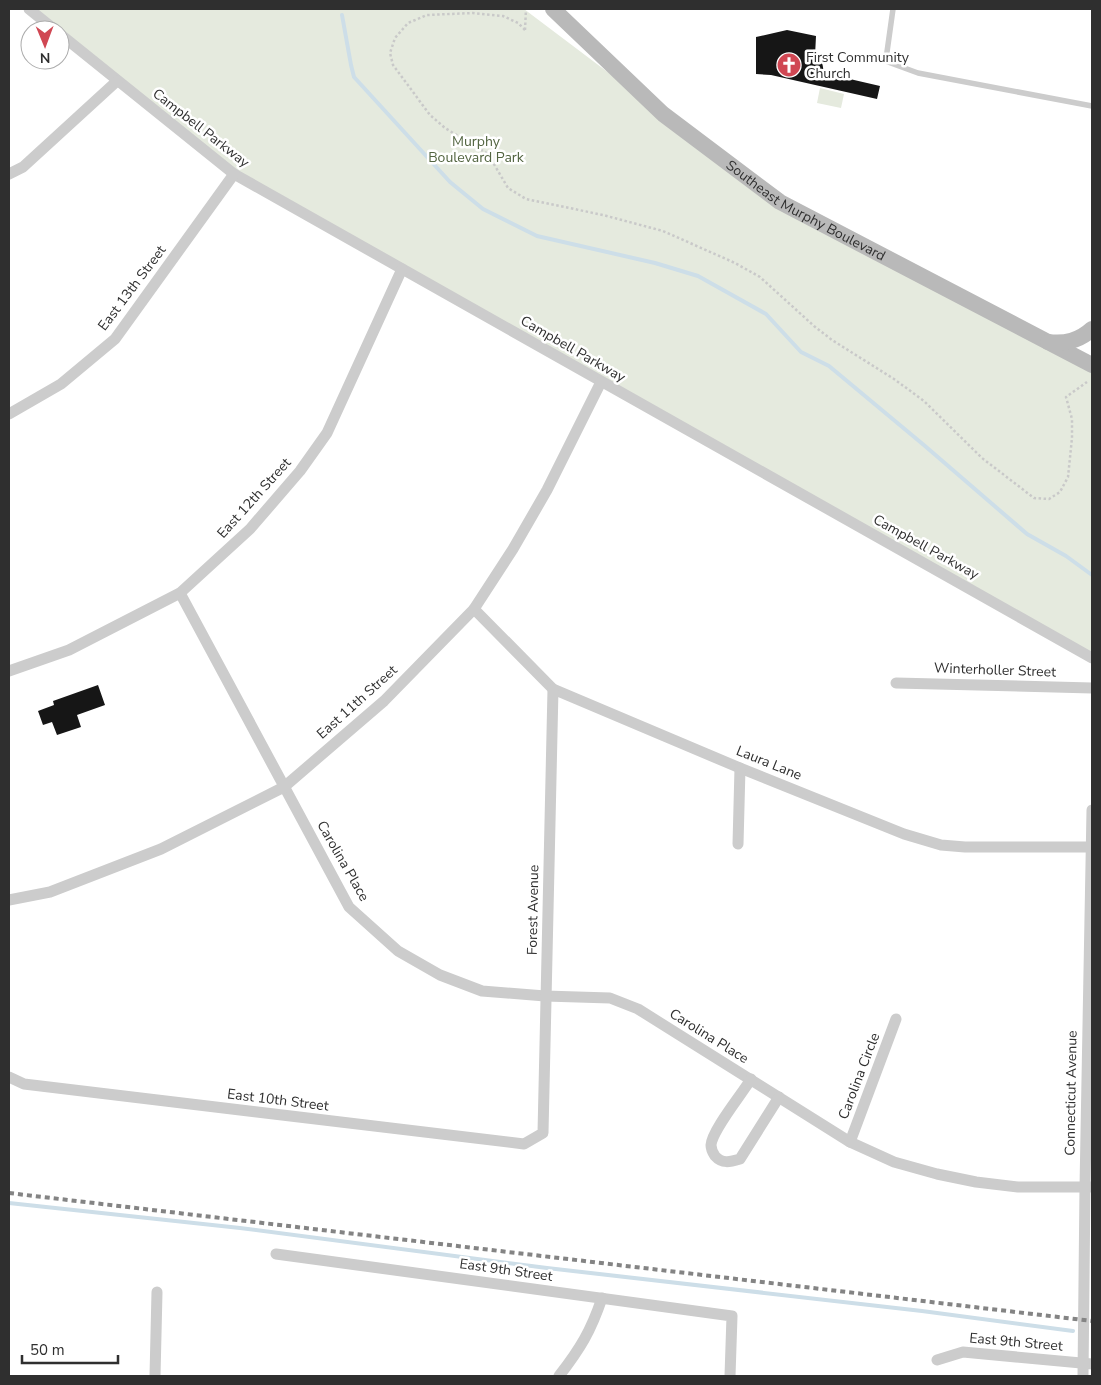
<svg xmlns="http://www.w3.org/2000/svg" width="1101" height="1385" font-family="'Nunito Sans',sans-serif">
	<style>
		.green { fill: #e5eade }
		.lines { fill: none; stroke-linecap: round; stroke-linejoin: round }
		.stream { stroke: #cddee8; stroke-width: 4 }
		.building { fill: #161616 }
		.path { stroke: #c9c9c9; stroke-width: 2.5; stroke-dasharray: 2.5 2.5; stroke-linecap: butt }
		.lane { stroke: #ccc; stroke-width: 5.5 }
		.street { stroke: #ccc; stroke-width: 11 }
		.secondary { stroke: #b9b9b9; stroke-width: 16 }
		.rail { stroke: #848484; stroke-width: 4; stroke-dasharray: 5 4; stroke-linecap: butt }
		.labels { text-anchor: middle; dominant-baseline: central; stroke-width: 5; stroke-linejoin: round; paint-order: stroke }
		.poi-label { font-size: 14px; fill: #2f2f2f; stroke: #fff; text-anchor: start }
		.street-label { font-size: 14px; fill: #2f2f2f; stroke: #fff }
		.park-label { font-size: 14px; fill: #536541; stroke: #fff }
	</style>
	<rect width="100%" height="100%" fill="#fff"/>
	<g class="green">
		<polygon points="29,9 524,9 780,202 1092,365 1092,658 234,174"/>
		<polygon points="820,88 844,94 841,108 817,103"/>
	</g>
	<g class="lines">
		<g class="stream">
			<polyline points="342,15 351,65 354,77 450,182 483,209 537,236 655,263 698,276 766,314 801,352 829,366 925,446 1027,534 1066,556 1092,575"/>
			<polyline points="9,1203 240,1228 547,1268 922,1311 1073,1331"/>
		</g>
	</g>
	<g class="building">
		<polygon points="787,30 816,36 815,56 821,56 824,73 880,86 877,99 771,75 756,74 756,37"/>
		<polygon points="98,685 105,705 77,715 81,727 57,735 52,722 43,725 38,711 54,705 53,701"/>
	</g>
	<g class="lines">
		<g class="path">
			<polyline points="525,30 518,23 503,16 473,13 427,15 408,23 395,38 390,53 393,65 430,115 445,128 488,154 508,188 526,199 603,215 663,231 735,263 760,277 814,326 832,340 894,379 924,401 982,458 1034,498 1049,499 1060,492 1068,477 1072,438 1072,419 1066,397 1087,382"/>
			<polyline points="525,30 526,9"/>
		</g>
		<polyline class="lane" points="893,9 886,59 888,62 918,73 1092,106"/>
		<g class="street">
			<polyline points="29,9 55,30"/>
			<polyline points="60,34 234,174 1092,658"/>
			<polyline points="9,174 23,167 117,81"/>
			<polyline points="9,414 61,384 115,339 234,174"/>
			<polyline points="180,593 349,907 398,951 440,975 482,991 545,996 610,998 638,1009 850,1142 894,1162 937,1174 976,1182 1018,1187 1092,1187"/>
			<polyline points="474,609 553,689 740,768 904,834 941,845 965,847 1091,847"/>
			<polyline points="9,671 69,650 180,593 250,529 300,471 327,433 402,269"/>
			<polyline points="896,683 1092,688"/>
			<polyline points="738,844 740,768"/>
			<polyline points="9,900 50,892 161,849 284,787 384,701 474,609 513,549 547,490 601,382"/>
			<polyline points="9,1077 24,1084 524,1144 543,1133 553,689"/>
			<path d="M 751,1079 C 742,1094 712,1130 711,1145 C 711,1149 713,1153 715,1156 C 722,1164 730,1162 740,1159 L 779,1097"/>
			<polyline points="850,1142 896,1019"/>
			<polyline points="276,1254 732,1316 730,1376"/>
			<polyline points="937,1360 963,1352 1092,1364"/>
			<polyline points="155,1376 157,1292"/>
			<path d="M 559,1376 C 580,1349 591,1331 602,1298"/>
			<polyline points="1083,1376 1085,1187 1092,810"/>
		</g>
		<g class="secondary">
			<path id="s1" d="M 553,9 L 663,114 L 780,202 L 1092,365"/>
			<path d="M 1048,342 C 1065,344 1079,341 1092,329"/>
		</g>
		<polyline class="rail" points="9,1193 1092,1321"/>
	</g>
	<defs>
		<symbol id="church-disc" viewBox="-11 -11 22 22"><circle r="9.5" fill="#d04753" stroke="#fff"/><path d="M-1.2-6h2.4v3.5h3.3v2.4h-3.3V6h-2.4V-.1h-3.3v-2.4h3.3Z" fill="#fff"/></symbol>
	</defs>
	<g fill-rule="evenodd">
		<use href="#church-disc" x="775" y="51" width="28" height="28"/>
	</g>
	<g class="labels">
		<g class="poi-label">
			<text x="806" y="57">First Community<tspan x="806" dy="16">Church</tspan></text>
		</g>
		<g class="street-label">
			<text transform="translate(201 128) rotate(38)">Campbell Parkway</text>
			<text stroke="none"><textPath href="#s1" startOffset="325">Southeast Murphy Boulevard</textPath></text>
			<text transform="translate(132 288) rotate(-53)">East 13th Street</text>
			<text transform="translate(573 349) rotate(30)">Campbell Parkway</text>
			<text transform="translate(254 498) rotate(-48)">East 12th Street</text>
			<text transform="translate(926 547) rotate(29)">Campbell Parkway</text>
			<text transform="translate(995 670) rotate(2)">Winterholler Street</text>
			<text transform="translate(357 702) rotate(-42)">East 11th Street</text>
			<text transform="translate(769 763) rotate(22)">Laura Lane</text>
			<text transform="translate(343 861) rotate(60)">Carolina Place</text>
			<text transform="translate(533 910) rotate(-89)">Forest Avenue</text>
			<text transform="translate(709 1036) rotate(32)">Carolina Place</text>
			<text transform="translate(859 1076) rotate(-69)">Carolina Circle</text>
			<text transform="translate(1071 1093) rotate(-89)">Connecticut Avenue</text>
			<text transform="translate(278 1100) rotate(7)">East 10th Street</text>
			<text transform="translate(506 1270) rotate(8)">East 9th Street</text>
			<text transform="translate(1016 1342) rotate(5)">East 9th Street</text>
		</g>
		<g class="park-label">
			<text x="476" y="141">Murphy<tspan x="476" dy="16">Boulevard Park</tspan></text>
		</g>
	</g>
	<rect width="1101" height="1385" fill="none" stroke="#2f2f2f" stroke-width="20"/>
	<g transform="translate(45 45) rotate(179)"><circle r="24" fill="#ffffff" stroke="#acacac"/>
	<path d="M0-4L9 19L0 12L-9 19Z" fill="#d04753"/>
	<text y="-8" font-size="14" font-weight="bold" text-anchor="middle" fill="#2f2f2f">N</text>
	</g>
	<path d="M22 1355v8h96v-8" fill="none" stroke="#2f2f2f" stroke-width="2.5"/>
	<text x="30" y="1355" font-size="15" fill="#2f2f2f" stroke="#ffffff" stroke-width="4" paint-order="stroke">50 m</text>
</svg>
